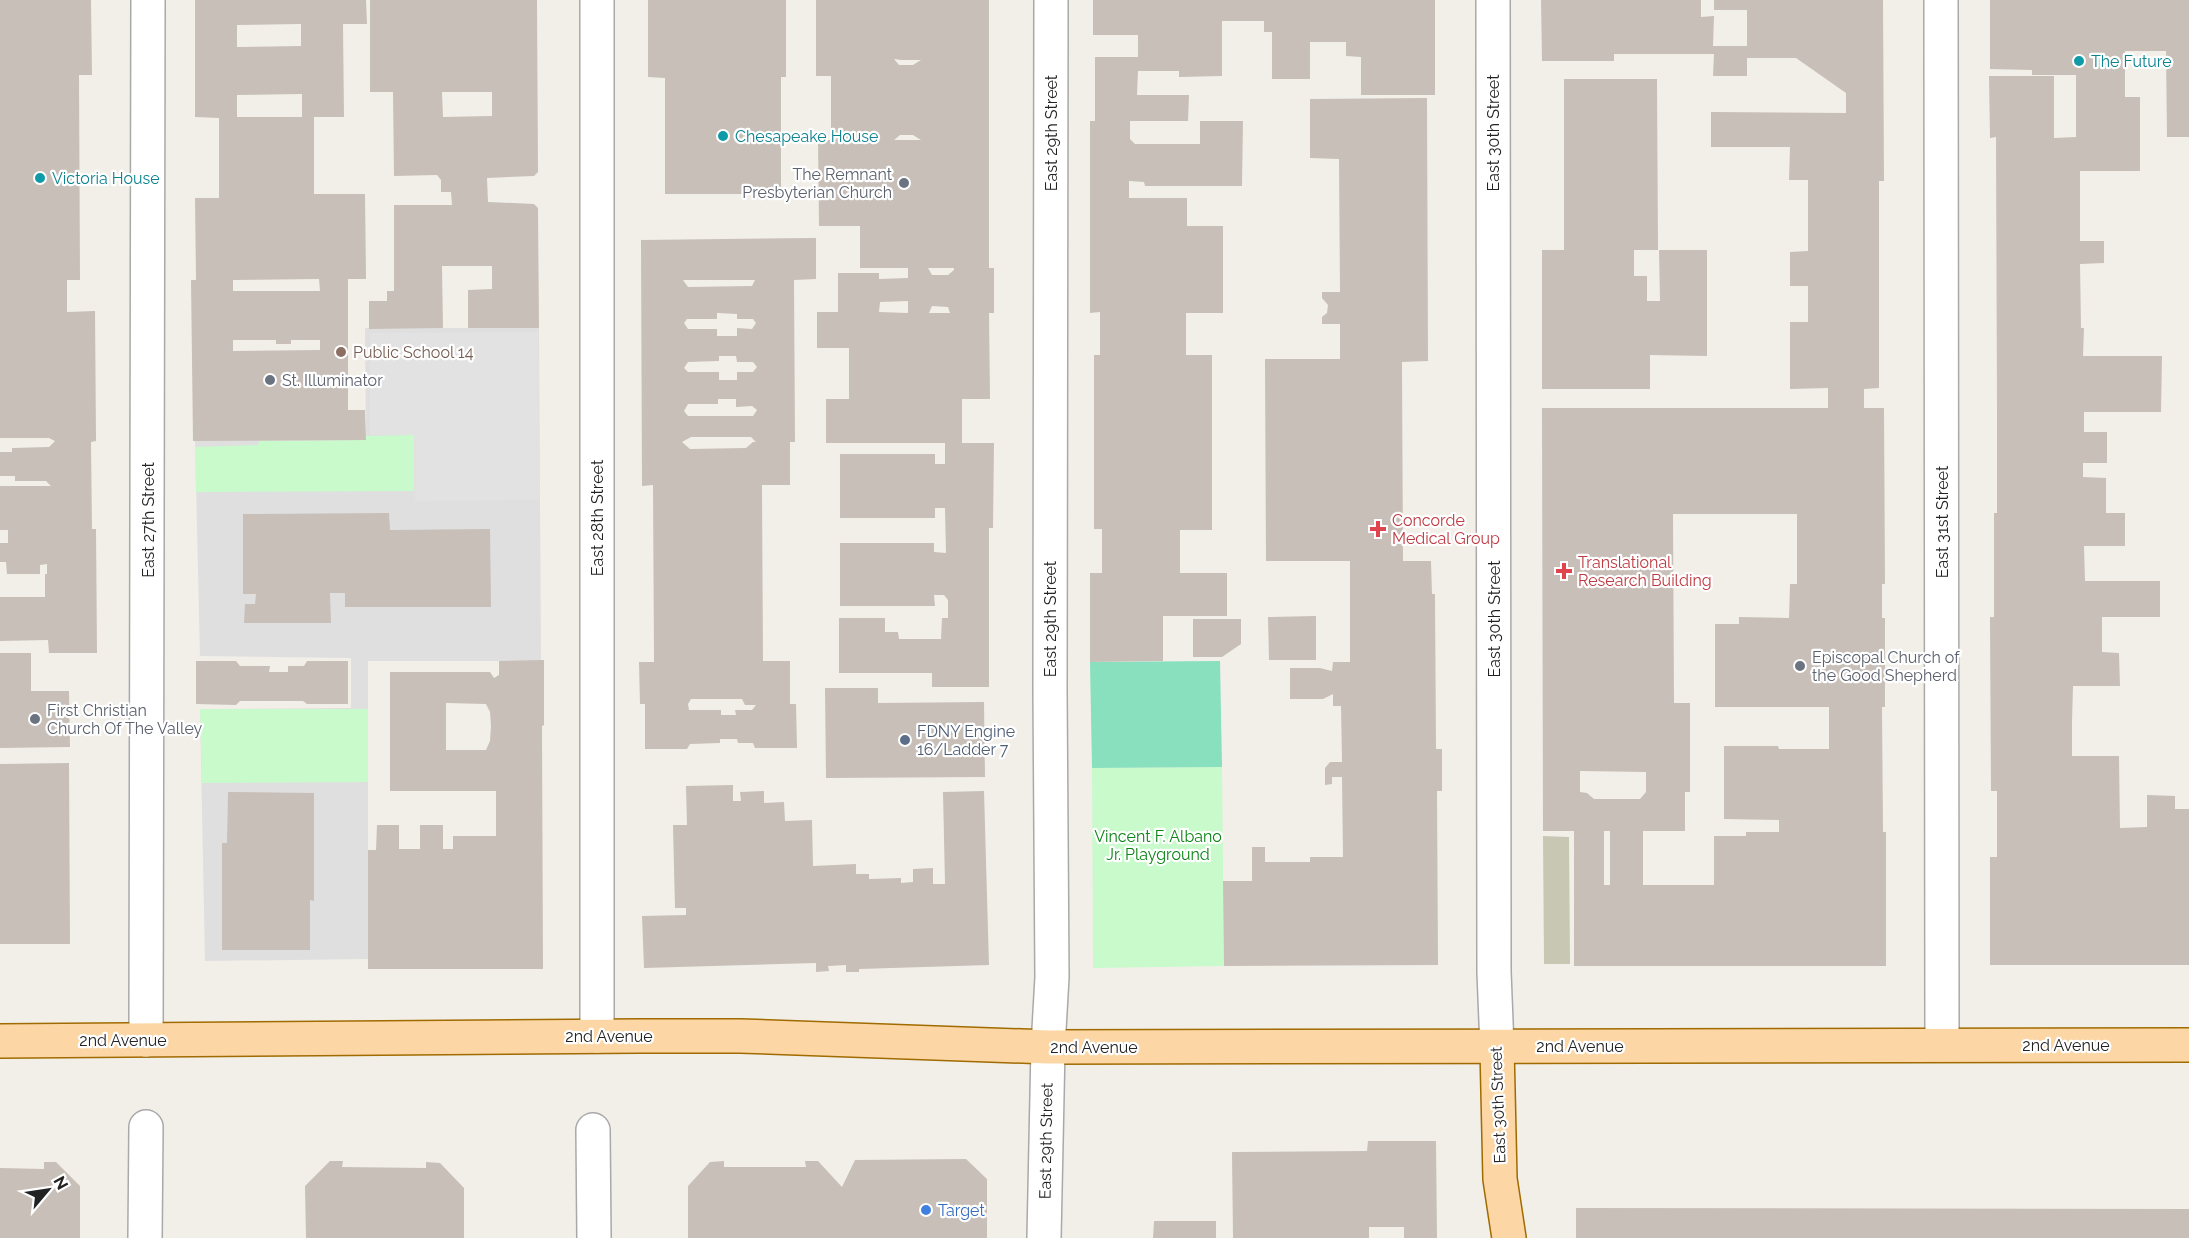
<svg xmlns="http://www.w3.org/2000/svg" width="2189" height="1238" font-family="Raleway,sans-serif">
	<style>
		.residential { fill: #e0dfdf }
		.construction { fill: #c7c7b4 }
		.park { fill: #c8facc }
		.pitch { fill: #88e0be }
		.parking { fill: #e2e2e2 }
		.building { fill: #c7bfb8; fill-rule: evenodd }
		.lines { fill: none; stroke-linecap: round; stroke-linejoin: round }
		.minor-casing { stroke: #a9a9a9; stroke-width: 36 }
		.major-casing { stroke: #a06b00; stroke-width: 36 }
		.minor { stroke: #fff; stroke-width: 33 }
		.major { stroke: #fcd6a4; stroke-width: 33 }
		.culture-dot { fill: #0f9aa8; stroke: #fff; stroke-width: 2 }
		.worship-dot { fill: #6b7280; stroke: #fff; stroke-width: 2 }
		.education-dot { fill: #8d6e63; stroke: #fff; stroke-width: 2 }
		.health-dot { fill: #e0444e; stroke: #fff; stroke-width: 2 }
		.service-dot { fill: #5c6f8a; stroke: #fff; stroke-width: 2 }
		.shop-dot { fill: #3f7fe0; stroke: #fff; stroke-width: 2 }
		.labels { text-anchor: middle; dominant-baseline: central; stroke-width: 4.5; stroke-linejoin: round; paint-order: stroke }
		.culture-label { font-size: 16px; fill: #0d838f; stroke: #fff; text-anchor: start }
		.street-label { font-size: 16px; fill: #222; stroke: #fff }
		.worship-label { font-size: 16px; fill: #5b616d; stroke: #fff; text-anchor: start }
		.education-label { font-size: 16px; fill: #785e54; stroke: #fff; text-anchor: start }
		.health-label { font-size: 16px; fill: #be3a42; stroke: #fff; text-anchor: start }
		.service-label { font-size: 16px; fill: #4e5e75; stroke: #fff; text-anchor: start }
		.park-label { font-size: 16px; fill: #0c8416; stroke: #fff }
		.shop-label { font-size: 16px; fill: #366cbe; stroke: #fff; text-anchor: start }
	</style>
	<rect width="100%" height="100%" fill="#f2efe9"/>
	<polygon class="residential" points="365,328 539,328 541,661 368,661 368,959 205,961 200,709 351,708 351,658 200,656 195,441 366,440"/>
	<polygon class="construction" points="1543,836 1569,837 1570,964 1544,964"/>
	<g class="park">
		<polygon points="414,435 414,491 196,492 195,447 258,445 259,441 366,440 366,436"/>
		<polygon points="200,709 368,709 368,782 202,783"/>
		<polygon points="1222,767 1224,966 1093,968 1092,768"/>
	</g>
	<polygon class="pitch" points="1220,661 1222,767 1092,768 1090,662"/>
	<polygon class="parking" points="538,332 540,500 415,501 414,435 370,435 370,333"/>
	<g class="building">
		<polygon points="0,0 91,0 92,75 79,75 80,280 67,280 67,312 95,311 96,441 91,442 92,529 96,529 97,653 49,653 48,640 0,641 0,597 45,597 45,574 47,574 47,564 40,565 40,574 7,574 6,562 0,562 0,543 8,543 8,530 0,530 0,486 51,486 46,481 15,481 15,476 0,476 0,452 12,452 12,448 49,447 55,441 49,438 0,438"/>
		<path d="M 195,0 L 366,0 L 367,24 L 343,24 L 344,117 L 314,117 L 314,194 L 365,194 L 366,279 L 348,279 L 348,410 L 365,410 L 366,440 L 193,441 L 191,280 L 196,280 L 195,198 L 219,198 L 219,118 L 195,117 ZM 301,24 L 301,46 L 237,47 L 237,25 ZM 302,94 L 302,117 L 237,117 L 237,95 ZM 319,279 L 320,291 L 233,291 L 233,280 ZM 233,340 L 276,340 L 276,344 L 291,344 L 291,340 L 320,340 L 320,350 L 233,351 Z"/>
		<path d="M 370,0 L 537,0 L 538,172 L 534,176 L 487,178 L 488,202 L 534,204 L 538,208 L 539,328 L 468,328 L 468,290 L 492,289 L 492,266 L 442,266 L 443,328 L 369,329 L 369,301 L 387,301 L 387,291 L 394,291 L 394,205 L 452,205 L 451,192 L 441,192 L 441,180 L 437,175 L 394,176 L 393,92 L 370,92 ZM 442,92 L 492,92 L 492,116 L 443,117 Z"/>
		<polygon points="648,0 786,0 786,77 781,77 781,194 665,194 665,78 648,77"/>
		<path d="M 816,0 L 989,0 L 989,268 L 994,268 L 994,313 L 989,313 L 990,399 L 962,399 L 962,443 L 994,443 L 993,528 L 989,528 L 989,687 L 932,687 L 932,673 L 839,673 L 839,618 L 885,618 L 885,632 L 898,632 L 899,639 L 941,639 L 942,618 L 948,618 L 948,600 L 944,595 L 934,595 L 935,606 L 840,606 L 840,543 L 934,543 L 934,552 L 946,553 L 945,508 L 935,508 L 935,518 L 840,518 L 840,454 L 935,454 L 935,464 L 945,464 L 945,443 L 826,443 L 826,399 L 849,399 L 849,348 L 817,348 L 817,312 L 838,312 L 838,273 L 879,273 L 879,279 L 908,278 L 908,268 L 860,268 L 860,226 L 819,226 L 818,140 L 831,140 L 831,76 L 816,76 ZM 894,59 L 902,60 L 921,60 L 913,65 L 899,65 ZM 900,135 L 913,135 L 921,140 L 894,140 ZM 928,268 L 954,268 L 954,270 L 948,275 L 932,275 ZM 908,301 L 908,313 L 879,312 L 880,302 ZM 932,306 L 948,307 L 950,313 L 929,313 Z"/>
		<polygon points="1093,0 1435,0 1435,95 1361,95 1361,57 1346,56 1346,42 1310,42 1310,79 1272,79 1272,32 1264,32 1264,21 1222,21 1222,76 1179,77 1179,71 1138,71 1137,95 1189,95 1188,121 1130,121 1130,139 1135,144 1200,144 1200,121 1243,121 1242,186 1145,186 1144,182 1129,181 1129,198 1187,198 1187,226 1223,226 1223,313 1186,313 1186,355 1212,355 1212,530 1180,530 1180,573 1227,573 1227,616 1163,616 1163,661 1090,662 1090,573 1102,573 1102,529 1094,529 1094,355 1100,355 1100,312 1090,313 1090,121 1095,121 1095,57 1138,57 1138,35 1093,35"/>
		<path d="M 1541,0 L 1701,0 L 1701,17 L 1714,16 L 1713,46 L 1747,46 L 1747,10 L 1714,10 L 1714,0 L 1883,0 L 1884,181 L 1879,181 L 1879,388 L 1864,389 L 1864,408 L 1884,408 L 1885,584 L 1882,584 L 1882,618 L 1885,618 L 1885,707 L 1882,707 L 1883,832 L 1886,832 L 1886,966 L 1574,966 L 1574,831 L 1543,831 L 1542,408 L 1828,408 L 1828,388 L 1790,389 L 1790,322 L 1808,322 L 1808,286 L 1790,286 L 1790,252 L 1808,251 L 1808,180 L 1789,180 L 1790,147 L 1711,147 L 1711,112 L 1846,113 L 1846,93 L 1796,58 L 1747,58 L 1747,76 L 1713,76 L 1714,54 L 1614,54 L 1614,61 L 1542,61 ZM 1673,514 L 1797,514 L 1797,584 L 1790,584 L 1789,618 L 1739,617 L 1739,624 L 1715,624 L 1715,707 L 1829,707 L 1829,749 L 1779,749 L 1778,746 L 1724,746 L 1724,819 L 1779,820 L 1779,832 L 1746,832 L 1746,836 L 1714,836 L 1714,885 L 1643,885 L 1643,831 L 1685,831 L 1685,792 L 1690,792 L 1690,703 L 1674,703 ZM 1580,771 L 1646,772 L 1646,792 L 1640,799 L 1594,799 L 1587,793 L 1580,792 ZM 1604,831 L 1610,831 L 1610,885 L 1604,885 Z"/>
		<polygon points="1990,0 2189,0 2189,137 2167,137 2166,51 2125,51 2125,97 2140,97 2140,171 2080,171 2080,241 2104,241 2104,263 2080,264 2081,328 2084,328 2083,356 2162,356 2161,412 2084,412 2084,432 2107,432 2107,463 2083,463 2083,477 2106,478 2106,513 2125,513 2125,546 2084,546 2085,581 2160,581 2160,617 2102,617 2102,652 2119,653 2120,686 2073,686 2072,722 2072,756 2119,756 2120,828 2147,827 2147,795 2175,796 2175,809 2189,809 2189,965 1990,965 1990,857 1997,857 1997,791 1991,791 1990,617 1994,617 1994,513 1997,513 1997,413 1996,137 1990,138 1989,76 2054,76 2054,138 2076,137 2076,75 2032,75 2032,70 1990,69"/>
		<polygon points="1564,79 1657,79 1658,250 1634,250 1634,276 1647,276 1647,301 1660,301 1659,250 1707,250 1707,356 1650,355 1650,389 1542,389 1542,250 1564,250"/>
		<polygon points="1427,98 1428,361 1402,362 1403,561 1431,561 1432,594 1435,594 1436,749 1442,749 1442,791 1437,791 1438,965 1224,966 1223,881 1252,881 1252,847 1265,847 1265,862 1310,862 1310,857 1343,857 1342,777 1332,777 1332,784 1325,785 1325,768 1330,762 1342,762 1341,706 1333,706 1333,694 1323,699 1290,699 1290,668 1320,668 1332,671 1333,662 1350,662 1350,561 1266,561 1265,359 1340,359 1340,324 1322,324 1322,317 1327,313 1328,305 1322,298 1322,292 1340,292 1339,159 1310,158 1310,99"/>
		<path d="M 816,238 L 816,279 L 794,280 L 795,442 L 790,442 L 790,485 L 762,485 L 763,661 L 790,661 L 790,704 L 796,704 L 797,748 L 755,748 L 753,743 L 738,743 L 737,739 L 720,739 L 720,743 L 690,744 L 687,749 L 645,749 L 645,704 L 640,704 L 639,662 L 654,662 L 653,485 L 642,486 L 641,240 ZM 683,280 L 755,280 L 752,286 L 688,287 ZM 717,313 L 737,314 L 737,319 L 753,319 L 756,323 L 752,329 L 737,328 L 737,336 L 717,336 L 717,329 L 688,329 L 684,323 L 687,319 L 717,319 ZM 719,356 L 736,356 L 737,362 L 753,362 L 757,367 L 753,372 L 737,372 L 737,380 L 719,380 L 719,372 L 688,372 L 684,368 L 688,362 L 719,361 ZM 718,399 L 736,399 L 736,407 L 752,406 L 757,410 L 753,416 L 688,416 L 684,411 L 688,404 L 718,404 ZM 691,437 L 751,437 L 756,442 L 753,442 L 746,448 L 690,449 L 682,442 ZM 691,699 L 742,699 L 745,705 L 756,705 L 752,710 L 735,710 L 736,715 L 721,715 L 721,710 L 689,710 L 688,704 Z"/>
		<polygon points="389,513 390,530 490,529 491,607 345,607 345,593 330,593 331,623 244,623 245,604 255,604 256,594 243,594 243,514"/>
		<polygon points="1316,616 1316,660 1269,660 1268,617"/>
		<polygon points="1193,619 1241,619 1241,644 1222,657 1193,657"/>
		<polygon points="0,653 31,653 31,691 69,691 70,747 0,748"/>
		<path d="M 544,660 L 544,725 L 542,726 L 543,969 L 368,969 L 368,850 L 376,850 L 377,825 L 399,825 L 399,849 L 420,849 L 420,825 L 443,825 L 443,849 L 453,849 L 453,836 L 496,836 L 496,791 L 390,791 L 390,672 L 490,672 L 494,678 L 499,675 L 499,661 ZM 446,703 L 486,704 L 490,712 L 491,726 L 490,741 L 486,750 L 446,750 Z"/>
		<polygon points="196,661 236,661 240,666 270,666 269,672 288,672 288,666 304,666 307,661 348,661 348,704 307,704 303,701 240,701 236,705 196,704"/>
		<polygon points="825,688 878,688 878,703 984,702 985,777 826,778"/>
		<polygon points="69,763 70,944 0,944 0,764"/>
		<polygon points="733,785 733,801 741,801 740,792 764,791 764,803 784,802 785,821 812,820 813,866 856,864 856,874 869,874 869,879 901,878 901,883 913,882 913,869 933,868 933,884 945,884 943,792 984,791 989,965 859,969 859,972 846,972 846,965 828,966 829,971 816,972 816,963 644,968 642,916 686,915 686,908 675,908 673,825 687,825 686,786"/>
		<polygon points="228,792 314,793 314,901 310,900 310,950 222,950 222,843 227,843"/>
		<polygon points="1368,1141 1436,1141 1437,1238 1404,1238 1404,1227 1369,1227 1369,1238 1233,1238 1232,1152 1367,1151"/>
		<polygon points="966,1159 987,1179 987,1238 688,1238 688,1186 710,1162 724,1161 724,1167 806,1167 805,1161 818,1161 842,1187 855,1160"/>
		<polygon points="330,1161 343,1161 342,1167 426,1168 426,1162 440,1163 464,1188 464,1238 306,1238 305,1186"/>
		<polygon points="44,1162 56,1162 80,1186 80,1238 0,1238 0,1168 44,1169"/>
		<polygon points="1576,1208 2189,1209 2189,1238 1576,1238"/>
		<polygon points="1154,1221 1216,1221 1216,1238 1153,1238"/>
	</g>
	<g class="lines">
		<defs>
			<g id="minor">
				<polyline points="597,0 597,1036"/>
				<polyline points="1493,0 1494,972 1497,1047"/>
				<polyline points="1941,0 1942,1045"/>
				<polyline points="146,1040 148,0"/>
				<polyline points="593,1130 594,1238"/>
				<polyline points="145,1238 146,1127"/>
				<polyline points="1044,1238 1048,1047 1052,977 1050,691 1051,0"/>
			</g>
			<g id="major">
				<polyline points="0,1041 639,1036 740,1036 1048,1047 2189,1045"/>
				<polyline points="1497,1047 1500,1179 1509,1238"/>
			</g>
		</defs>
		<use href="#minor" class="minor-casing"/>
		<use href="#major" class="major-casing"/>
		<use href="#minor" class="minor"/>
		<use href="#major" class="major"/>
	</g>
	<g class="culture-dot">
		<circle cx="2079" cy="61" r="6"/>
		<circle cx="723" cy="136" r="6"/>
		<circle cx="40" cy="178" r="6"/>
	</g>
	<g class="worship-dot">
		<circle cx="904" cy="183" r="6"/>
		<circle cx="270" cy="380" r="6"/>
		<circle cx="1800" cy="666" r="6"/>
		<circle cx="35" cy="719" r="6"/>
	</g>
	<circle class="education-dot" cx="341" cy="352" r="6"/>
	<g class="health-dot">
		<path d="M1375 520h6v6h6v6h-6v6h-6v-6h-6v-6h6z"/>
		<path d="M1561 562h6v6h6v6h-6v6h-6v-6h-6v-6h6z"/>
	</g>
	<circle class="service-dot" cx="905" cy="740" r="6"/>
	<circle class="shop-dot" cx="926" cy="1210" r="6"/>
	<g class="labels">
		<g class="culture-label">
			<text x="2091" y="61">The Future</text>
			<text x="735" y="136">Chesapeake House</text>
			<text x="52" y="178">Victoria House</text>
		</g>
		<g class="street-label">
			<text transform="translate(1051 133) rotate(-90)">East 29th Street</text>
			<text transform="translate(1493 133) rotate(-90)">East 30th Street</text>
			<text transform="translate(597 518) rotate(-90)">East 28th Street</text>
			<text transform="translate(148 520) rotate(-90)">East 27th Street</text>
			<text transform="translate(1942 522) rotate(-90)">East 31st Street</text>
			<text transform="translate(1050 619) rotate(-90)">East 29th Street</text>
			<text transform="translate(1494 619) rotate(-90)">East 30th Street</text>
			<text x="609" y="1036">2nd Avenue</text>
			<text x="123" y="1040">2nd Avenue</text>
			<text x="2066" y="1045">2nd Avenue</text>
			<text x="1580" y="1046">2nd Avenue</text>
			<text x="1094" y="1047">2nd Avenue</text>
			<text transform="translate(1498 1105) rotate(-92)">East 30th Street</text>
			<text transform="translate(1046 1141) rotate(-89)">East 29th Street</text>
		</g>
		<g class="worship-label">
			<text x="892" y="174" text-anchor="end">The Remnant<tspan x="892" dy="18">Presbyterian Church</tspan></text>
			<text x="282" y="380">St. Illuminator</text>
			<text x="1812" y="657">Episcopal Church of<tspan x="1812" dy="18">the Good Shepherd</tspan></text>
			<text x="47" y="710">First Christian<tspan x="47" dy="18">Church Of The Valley</tspan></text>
		</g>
		<g class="education-label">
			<text x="353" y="352">Public School 14</text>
		</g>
		<g class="health-label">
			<text x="1392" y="520">Concorde<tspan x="1392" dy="18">Medical Group</tspan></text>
			<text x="1578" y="562">Translational<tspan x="1578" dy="18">Research Building</tspan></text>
		</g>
		<g class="service-label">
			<text x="917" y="731">FDNY Engine<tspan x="917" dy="18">16/Ladder 7</tspan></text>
		</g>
		<g class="park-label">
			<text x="1158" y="836">Vincent F. Albano<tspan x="1158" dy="18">Jr. Playground</tspan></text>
		</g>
		<g class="shop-label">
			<text x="938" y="1210">Target</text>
		</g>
	</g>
	<g transform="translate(48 1190) rotate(61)" stroke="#ffffff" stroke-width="4.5" paint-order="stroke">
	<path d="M0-4.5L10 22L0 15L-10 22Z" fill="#222222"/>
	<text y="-9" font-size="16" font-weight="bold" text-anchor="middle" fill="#222222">N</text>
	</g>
</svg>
